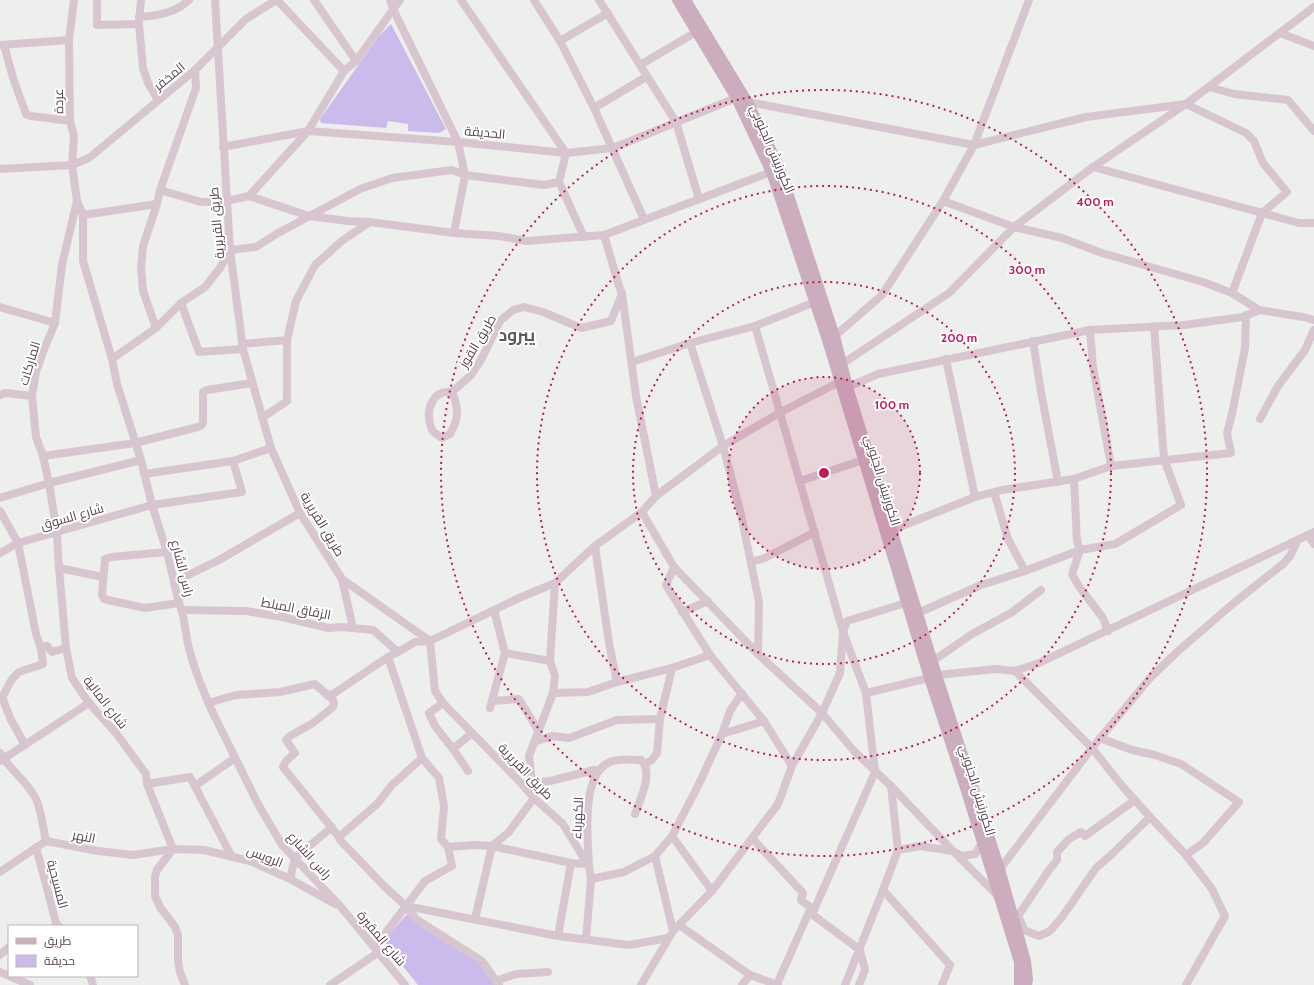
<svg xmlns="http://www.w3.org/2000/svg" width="1314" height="985" font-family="Cabin,Cairo,sans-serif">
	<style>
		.green { fill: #cbbbed }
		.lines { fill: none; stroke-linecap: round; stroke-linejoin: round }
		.minor { stroke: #d7c6d0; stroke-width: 8 }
		.major { stroke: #cbadbe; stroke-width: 10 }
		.ring { fill: none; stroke: #c2185b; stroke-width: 2; stroke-dasharray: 2 4 }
		.labels { text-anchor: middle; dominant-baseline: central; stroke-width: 4; stroke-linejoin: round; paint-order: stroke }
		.street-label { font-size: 13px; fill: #594551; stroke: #fff }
		.district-label { font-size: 17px; font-weight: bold; fill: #61595d; stroke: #fff }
		.centre { fill: #c2185b; stroke: #fff; stroke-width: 2 }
		.ring-label { font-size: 12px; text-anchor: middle; font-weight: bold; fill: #c2185b; stroke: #fff; stroke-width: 4; stroke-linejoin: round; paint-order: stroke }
	</style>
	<rect width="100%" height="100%" fill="#edefec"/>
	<g class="green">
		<polygon points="391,24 446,129 439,133 408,131 408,124 388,121 386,128 321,123 320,119 379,36"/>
		<polygon points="408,913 476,957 497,985 418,985 383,941"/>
	</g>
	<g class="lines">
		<g class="minor">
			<path d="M 74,0 L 69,40 L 70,121 L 74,136 L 72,165 L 77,201 L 83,215 L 83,261 L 112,359 L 117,384 L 141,460 L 152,505 L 167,552 L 179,603 C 185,617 185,633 189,648 C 194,669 204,693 213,713 L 258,804 L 282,845 L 341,907 L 405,985"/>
			<polyline points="97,0 97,25 139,24"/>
			<polyline points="141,0 139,24 143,68 148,83 158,100"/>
			<polyline points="215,0 230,250 243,349 271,448 300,513 342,579 430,641 435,691 443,703 520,782 534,798 563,824 589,867 591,879 586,939"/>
			<polyline points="277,0 344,71"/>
			<polyline points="314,0 356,61"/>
			<polyline points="390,0 393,9 458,142 465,175 454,233"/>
			<polyline points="461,0 566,153 559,182 584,237"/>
			<polyline points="534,0 560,41 594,108 644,219"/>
			<polyline points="599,0 676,122 699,199"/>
			<path d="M 139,17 C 157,16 176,13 189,0"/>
			<polyline points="1280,33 1314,46"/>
			<polyline points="560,41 608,13"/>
			<polyline points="0,45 69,40"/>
			<polyline points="4,45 13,78 26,114 31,116 70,121"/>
			<polyline points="640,65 696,32"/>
			<polyline points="1209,87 1234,94 1288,100 1314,131"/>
			<polyline points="748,102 974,145 1086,117 1186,104 1246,133 1254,141 1263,163 1287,192 1262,213 1232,293"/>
			<polyline points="594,108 646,77"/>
			<polyline points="223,147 308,131 458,142 566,153 613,148 736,98"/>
			<polyline points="1093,167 1299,223 1314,223"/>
			<polyline points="0,169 72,165 89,158 195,70 246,19 276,0"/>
			<polyline points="160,190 201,202 226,201 249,196 308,131 344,71 356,61 400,0"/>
			<polyline points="249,196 309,216 348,221 370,222 454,233 499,236 526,241 604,235 771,172"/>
			<polyline points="77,201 62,265 55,323 43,352 36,372 32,396 36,437 43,456 49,483 57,533 59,568 66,648 72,678 89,703 116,733 146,774 147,784 173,849"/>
			<polyline points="943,201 1014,227 1062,238 1102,253 1203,282 1232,293 1259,310"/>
			<polyline points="83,215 157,204"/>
			<polyline points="604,235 619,286 622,294 636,396 656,496"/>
			<polyline points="181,303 199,352 243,349"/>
			<polyline points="0,307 55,323"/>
			<polyline points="755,326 843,632 866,693 875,772 814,910 809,912 777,984"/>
			<polyline points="156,328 143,291 141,268 143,246 157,204 160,190 196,88 195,70"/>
			<polyline points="1090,330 1093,367 1111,466"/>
			<polyline points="835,336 882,295 943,201 974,145 1029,0"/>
			<polyline points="1033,341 1041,392 1058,482"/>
			<polyline points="690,343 723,446 740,510 759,602 758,654"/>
			<polyline points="242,344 287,340 296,301 315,265 343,240 370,222"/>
			<polyline points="112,359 156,328 181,303 205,287 220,268 230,250 256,247 278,233 360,189 392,178 452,170 465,175 544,185 559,182"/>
			<polyline points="632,362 690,343 755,326 815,302"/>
			<polyline points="842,364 949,293 1014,227 1093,167 1186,104 1314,7"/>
			<polyline points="848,387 878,374 1090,330 1184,325 1243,317 1259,310 1303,317 1314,320"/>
			<path d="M 452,392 C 459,409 459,418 450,434 L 442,438 C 439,436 434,433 432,430 C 431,428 431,426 430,424 C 426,408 433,390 452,392 L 471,375 L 481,360 L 500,321 L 513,310 L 524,307 L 543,312 L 581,328 L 611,321 L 622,294"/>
			<polyline points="0,395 5,393 32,396"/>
			<polyline points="262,418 287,401 287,340"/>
			<polyline points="1260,419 1278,386 1305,350 1314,330"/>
			<polyline points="43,456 135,443 198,427 202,425 203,422 203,392 207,390 252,383"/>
			<polyline points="144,474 233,461 271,448"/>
			<polyline points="1074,479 1077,541 1080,550 1072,574 1078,585 1103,618 1108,631"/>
			<polyline points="800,481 863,460"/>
			<polyline points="975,497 1002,490 1074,479 1111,466 1231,453 1227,433 1232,414 1245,348 1246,315"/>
			<polyline points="0,498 49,483 141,460"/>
			<polyline points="0,511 18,543 36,634 41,648 43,664 19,672 12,679 3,696 3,700 11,720 25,745"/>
			<polyline points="642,512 674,567 758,654 822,713 854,751 891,786 953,851 998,896"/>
			<polyline points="892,530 975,497 946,359"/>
			<polyline points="1308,535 1314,544"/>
			<polyline points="595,546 609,643 617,682"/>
			<polyline points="167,552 111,557 105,559 102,595 104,599 108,600 145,608 179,603"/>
			<polyline points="0,553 18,543 152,505 242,492 233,461"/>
			<polyline points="751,562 765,558 815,532"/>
			<polyline points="674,567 666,585 710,655 764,721 792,766"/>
			<polyline points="59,568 103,577"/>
			<polyline points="1025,571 1080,550 1115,544 1181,505 1164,459 1154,326"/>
			<polyline points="342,579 353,628"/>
			<polyline points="174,582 219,560 300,513"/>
			<polyline points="182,610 246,611 282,617 328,628 342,627 373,630 398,652"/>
			<polyline points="682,612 708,601"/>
			<polyline points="918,613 981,585 1025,571 1008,539 994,492"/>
			<polyline points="40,647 47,646 52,652 66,648"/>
			<polyline points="505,653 550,661"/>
			<polyline points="933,661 972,634 1011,613 1041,590"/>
			<polyline points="1015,671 1092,748 1123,787 1150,817 1111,855 1096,868 1062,917 1050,931 1039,936 1016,927"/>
			<polyline points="553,693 588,692 617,682 672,668 710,655"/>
			<polyline points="866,693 929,678 937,675 996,669 1015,671 1039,663 1314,532"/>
			<polyline points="327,695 333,694 388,657 398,652 415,642 430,641 519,598 555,583 595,546 642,512 656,496 723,446 781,412 843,380"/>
			<polyline points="492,701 519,699 539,732"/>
			<polyline points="208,703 236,695 280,692 315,684 333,700 334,703 333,707 313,723 290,736 286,740 295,753 286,761 283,767 339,837 340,840 385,887 406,906 558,936 629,945 668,938"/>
			<polyline points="443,703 429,713 435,726 453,749 472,733"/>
			<polyline points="490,708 505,653 494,610"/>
			<polyline points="722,734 764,721"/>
			<polyline points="1100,738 1132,750 1155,755 1181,764 1239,802 1203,843 1186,855 1150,817"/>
			<polyline points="534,742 552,736 569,738 617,720 660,719"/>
			<polyline points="453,749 468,771"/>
			<path d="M 0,753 C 9,769 26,780 35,797 C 41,807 43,829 46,841"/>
			<polyline points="0,761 89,703"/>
			<polyline points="645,764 652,760 657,753 660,719 672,668"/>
			<polyline points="532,783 550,781 594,770 598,771"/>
			<polyline points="147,784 190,777 232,857"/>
			<polyline points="195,786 235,758"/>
			<polyline points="672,836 712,891"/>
			<polyline points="339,837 377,804 392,785 422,758"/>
			<polyline points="752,838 803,893 801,900 814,910"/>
			<polyline points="36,847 56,923 59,926"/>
			<polyline points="448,847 475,845 492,846 571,863 587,864"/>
			<polyline points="173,849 157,870 155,876 155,896 160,907 175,927 178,935 178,961 180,972 185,985"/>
			<polyline points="898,850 920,846 953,851 962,856 975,854 982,843"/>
			<polyline points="655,856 673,931"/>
			<path d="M 589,866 C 588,840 580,774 610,762 C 620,758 631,760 641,760 C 654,773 640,799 635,814"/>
			<polyline points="1000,869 1092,748 1150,678 1177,652 1235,602 1283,564 1290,556 1298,540"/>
			<polyline points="0,872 46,841 98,851 133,855 173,849 204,850 250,861 290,879 335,904"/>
			<polyline points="290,879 295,858 332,827"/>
			<polyline points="591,879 624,872 655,856 672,836 698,786 722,734 730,711 742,693"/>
			<polyline points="883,890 950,965 942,985"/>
			<polyline points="406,906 416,919 482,961 499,985"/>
			<polyline points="809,912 860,950 865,970 859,985"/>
			<polyline points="475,919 492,846 509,832 534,798 529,756 553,693 555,676 550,661 555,583"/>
			<polyline points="679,925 750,975 778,985"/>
			<polyline points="1024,929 1018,916 1049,870 1057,860 1057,852 1069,839 1081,832 1085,836 1135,800"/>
			<polyline points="558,936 571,863"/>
			<polyline points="375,947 425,881 452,866 448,847 441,839 444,806 439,778 422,758 388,657"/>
			<polyline points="0,955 9,947"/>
			<polyline points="0,972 30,985"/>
			<polyline points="90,976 93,985"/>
			<polyline points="496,981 516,974 548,972"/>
			<polyline points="330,985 379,952"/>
			<polyline points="641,985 673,931 712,891 778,804 792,766 822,713 840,673 843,632 847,621 906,603"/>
			<polyline points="742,985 750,975"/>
			<polyline points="845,985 883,890 898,850 891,786"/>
			<polyline points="1186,985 1225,916 1212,889 1186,855"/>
		</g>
		<g class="major">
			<polyline points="677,0 736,98 771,172 827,340 929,678 965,788 1019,962 1019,985"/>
			<polyline points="686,0 748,102 780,168 835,336 848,387 937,675 1000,869 1026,961 1028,979 1027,985"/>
		</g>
	</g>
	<circle cx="824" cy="473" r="96" fill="#c2185b" fill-opacity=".12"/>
	<g class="ring">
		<circle cx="824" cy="473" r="96"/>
		<circle cx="824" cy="473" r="191"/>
		<circle cx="824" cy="473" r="287"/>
		<circle cx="824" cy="473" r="383"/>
	</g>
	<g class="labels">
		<g class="street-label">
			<text transform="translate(169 76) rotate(-39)">المخفر</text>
			<text transform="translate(58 101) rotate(-91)">عردة</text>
			<text transform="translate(485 132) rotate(5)">الحديقة</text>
			<text transform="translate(773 149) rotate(67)">الكورنيش الجنوبي</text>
			<text transform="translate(216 223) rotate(-95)">طريق القريرية</text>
			<text transform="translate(477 341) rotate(-59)">طريق القوز</text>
			<text transform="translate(29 363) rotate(-73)">الماركات</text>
			<text transform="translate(883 480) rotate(73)">الكورنيش الجنوبي</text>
			<text transform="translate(72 516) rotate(-16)">شارع السوق</text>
			<text transform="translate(323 524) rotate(59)">طريق القريرية</text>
			<text transform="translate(183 568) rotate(76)">راس الشارع</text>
			<text transform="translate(296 608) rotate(11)">الزقاق المبلط</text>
			<text transform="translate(106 702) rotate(52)">شارع المالية</text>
			<text transform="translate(526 771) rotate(46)">طريق القريرية</text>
			<text transform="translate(978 790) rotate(73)">الكورنيش الجنوبي</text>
			<text transform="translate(577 818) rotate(-87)">الكهرباء</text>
			<text transform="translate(84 836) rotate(11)">النهر</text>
			<text transform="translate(310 855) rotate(48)">راس الشارع</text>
			<text transform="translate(265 856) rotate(22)">الرويس</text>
			<text transform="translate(58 884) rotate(75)">المسيحية</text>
			<text transform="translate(382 938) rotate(50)">شارع المقبرة</text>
		</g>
		<g class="district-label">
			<text x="517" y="335">يبرود</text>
		</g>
	</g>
	<circle cx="824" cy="473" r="6" class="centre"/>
	<g class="ring-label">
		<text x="1095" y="206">400 m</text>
		<text x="1027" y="274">300 m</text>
		<text x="959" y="342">200 m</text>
		<text x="892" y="409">100 m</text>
	</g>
	<rect x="8" y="925" width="130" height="52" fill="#ffffff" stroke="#bdb5b9"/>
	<rect x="16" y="938" width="20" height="6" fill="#cbadbe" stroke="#bdb5b9"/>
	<text x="44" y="945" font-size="12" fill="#594551">طريق</text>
	<rect x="16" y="955" width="20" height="12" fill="#cbbbed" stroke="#bdb5b9"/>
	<text x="44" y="965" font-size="12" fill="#594551">حديقة</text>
</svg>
